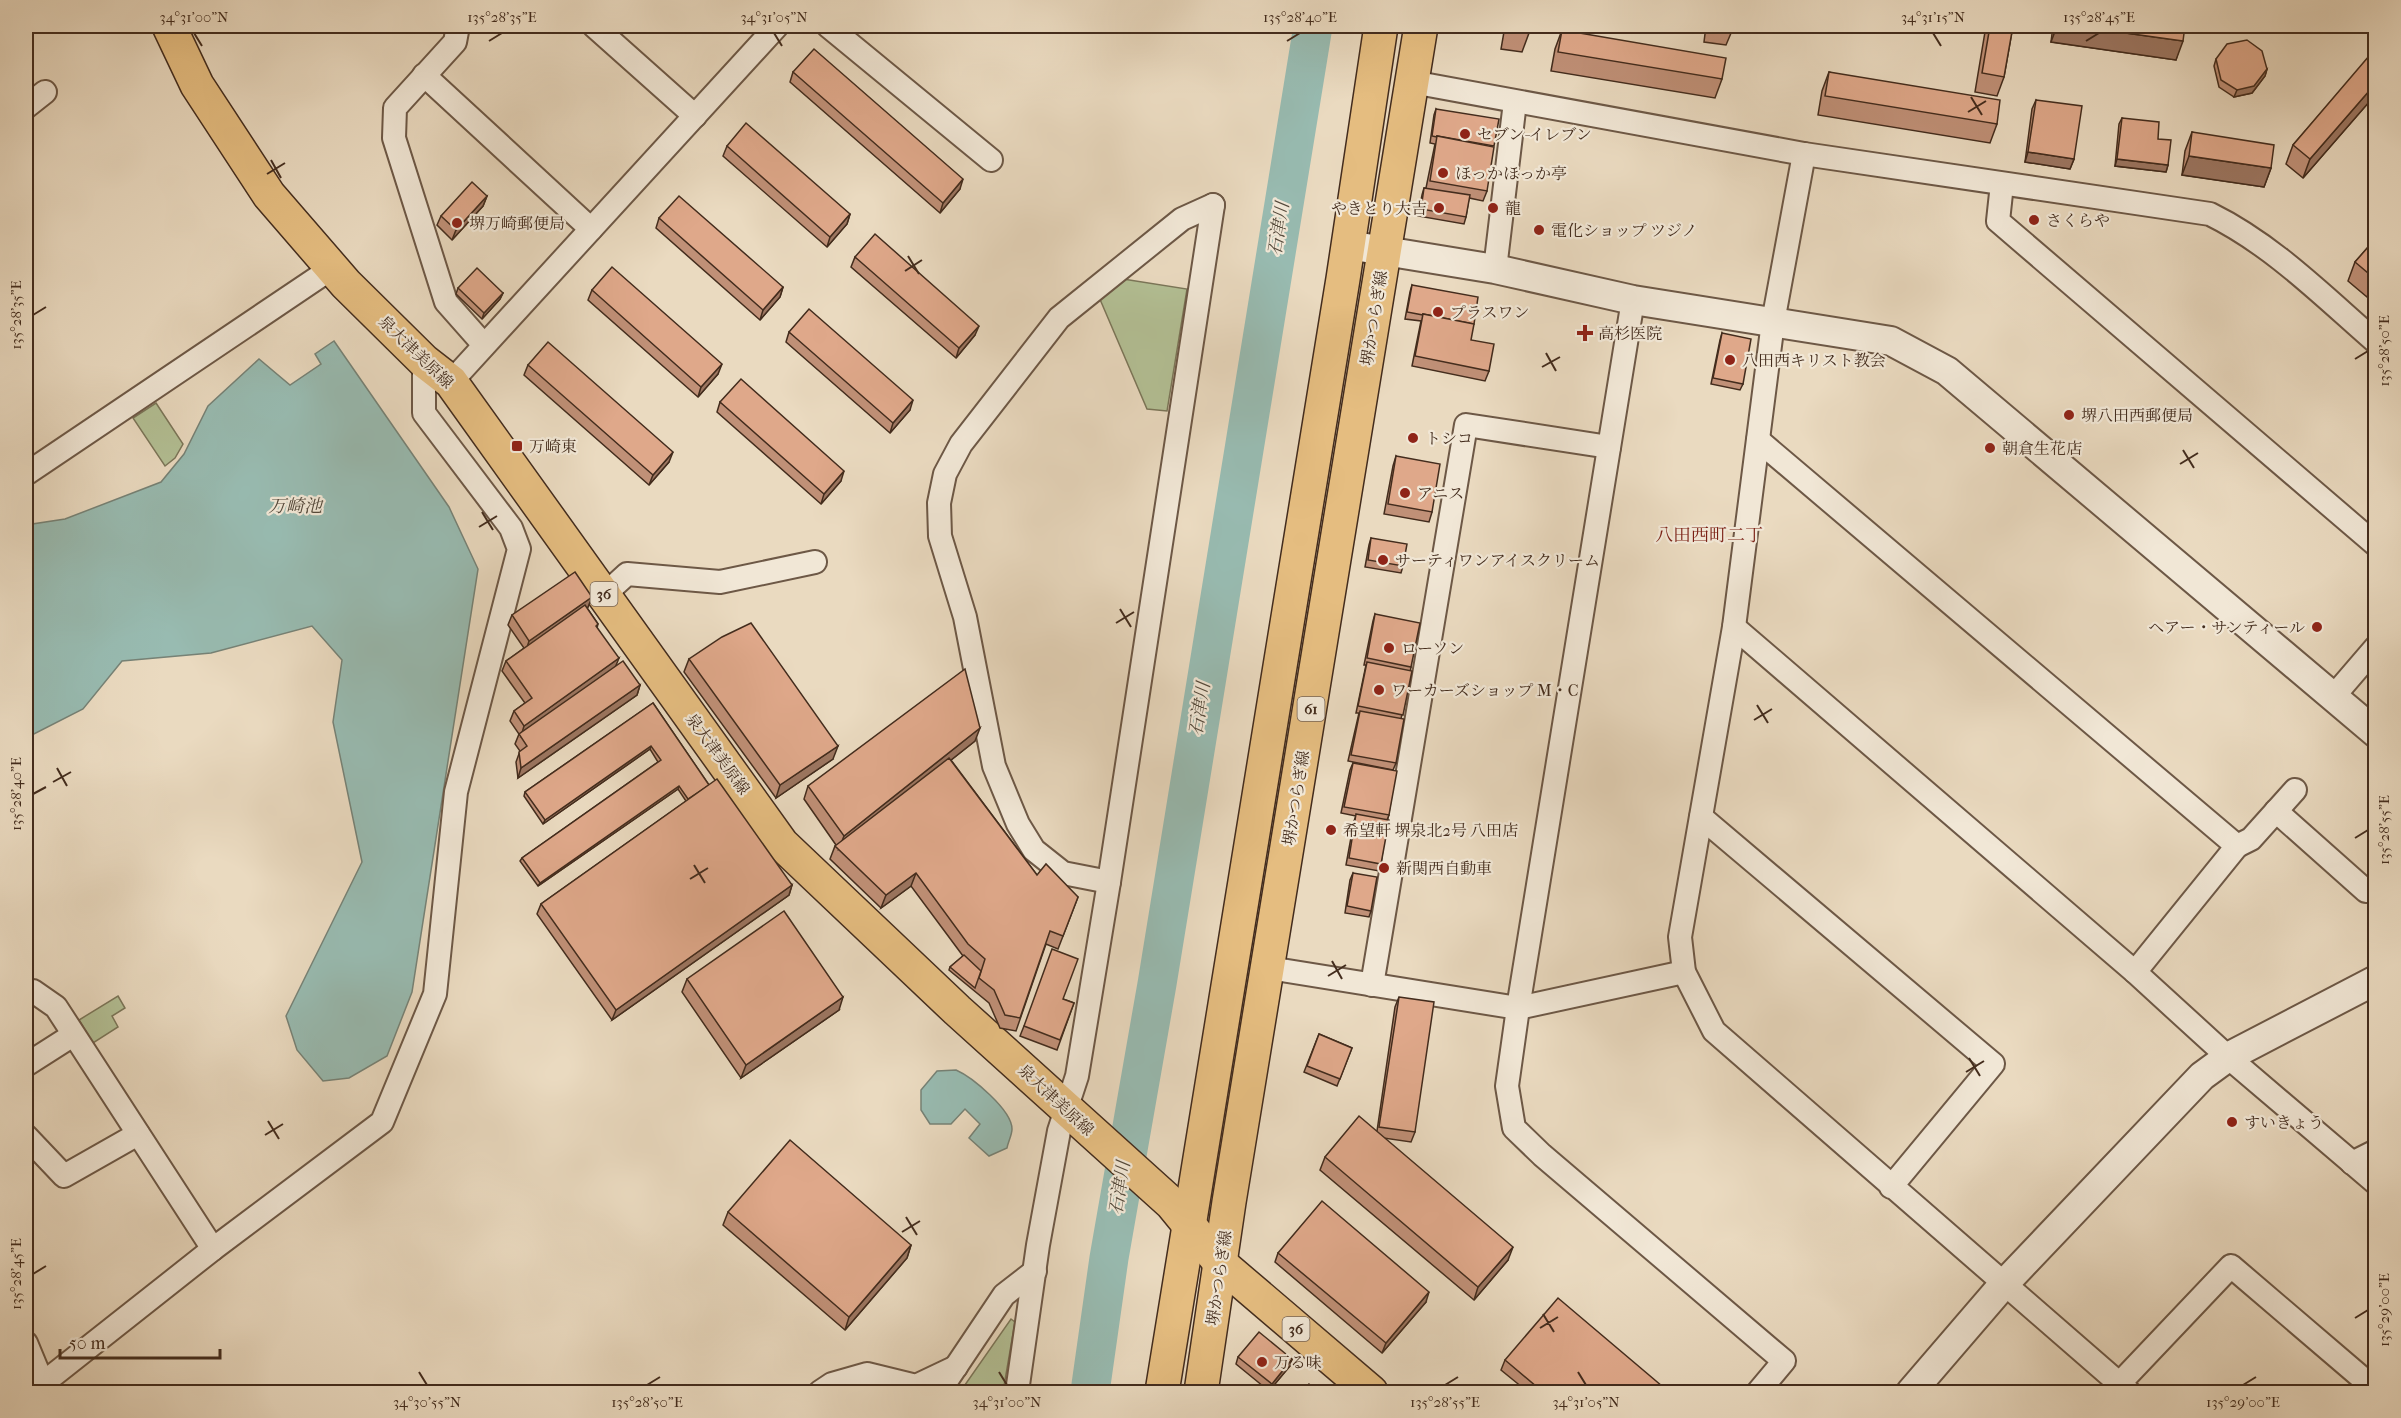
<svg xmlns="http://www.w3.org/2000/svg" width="2401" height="1418" font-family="'IM FELL French Canon','Noto Serif JP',serif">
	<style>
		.green { fill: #b3c095; stroke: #7b7659; stroke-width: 1.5 }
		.water { fill: #98bbb1; stroke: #768276; stroke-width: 1.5 }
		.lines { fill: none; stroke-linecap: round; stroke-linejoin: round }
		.river { stroke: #98bbb1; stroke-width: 39 }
		.minor-casing { stroke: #6d5846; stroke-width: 26 }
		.tertiary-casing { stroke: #6d5846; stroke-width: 32 }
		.primary-casing { stroke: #432c1d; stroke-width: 36 }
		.minor { stroke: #f1e7d6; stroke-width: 22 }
		.tertiary { stroke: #f1e7d6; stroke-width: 28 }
		.primary { stroke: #e5bd80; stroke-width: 33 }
		.wall { fill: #c09077; stroke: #432c1d; stroke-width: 1.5 }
		.shaded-wall { fill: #9c7661; stroke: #432c1d; stroke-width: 1.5 }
		.building { fill: #dfa88a; stroke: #432c1d; stroke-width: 1.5 }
		.ticks { fill: none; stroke: #432c1d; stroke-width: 2 }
		.poi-dot { fill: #8f2418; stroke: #f1e7d6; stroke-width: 2 }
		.labels { text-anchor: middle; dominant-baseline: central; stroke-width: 4.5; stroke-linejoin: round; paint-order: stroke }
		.shield { fill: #f1e7d6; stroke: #776454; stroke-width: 1.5 }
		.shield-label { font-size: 15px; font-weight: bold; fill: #432c1d }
		.poi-label { font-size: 16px; fill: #432c1d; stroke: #f1e7d6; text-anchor: start }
		.street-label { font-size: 16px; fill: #432c1d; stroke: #f1e7d6 }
		.water-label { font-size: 18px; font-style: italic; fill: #54493b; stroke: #f1e7d6 }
		.neighbourhood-label { font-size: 18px; fill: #7a1f14; stroke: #f1e7d6 }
		.neatline { fill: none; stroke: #432c1d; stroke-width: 2 }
		.ticks-label { font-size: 15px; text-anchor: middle; fill: #432c1d }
	</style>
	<rect width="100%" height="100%" fill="#eadac0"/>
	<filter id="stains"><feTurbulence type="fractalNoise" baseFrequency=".00333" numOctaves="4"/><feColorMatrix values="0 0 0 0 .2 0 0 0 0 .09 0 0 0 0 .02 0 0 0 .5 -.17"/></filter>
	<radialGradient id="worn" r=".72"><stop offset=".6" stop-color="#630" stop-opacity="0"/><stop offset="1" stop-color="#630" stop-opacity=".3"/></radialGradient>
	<g class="green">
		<polygon points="1123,279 1187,289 1167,411 1147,409 1099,297"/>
		<polygon points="156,403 183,444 175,458 165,466 133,418"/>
		<polygon points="118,996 125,1008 112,1016 118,1027 93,1043 79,1020"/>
		<polygon points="1011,1319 1015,1322 1003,1392 960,1392"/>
	</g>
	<g class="water">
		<polygon points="334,341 449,507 478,569 412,992 387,1056 349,1078 323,1081 297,1050 286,1016 362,862 333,722 342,660 312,626 211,653 122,661 83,709 26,738 26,525 65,519 161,482 184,454 208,406 259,359 290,385 321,364 315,354"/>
		<path d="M 956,1070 C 972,1077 1012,1110 1012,1129 C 1012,1135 1008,1142 1007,1148 L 989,1156 L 969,1138 L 980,1124 L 965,1109 L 951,1124 L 930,1124 L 921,1110 L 921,1090 L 937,1071 Z"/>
	</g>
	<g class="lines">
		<polyline class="river" points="1090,1392 1109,1258 1157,984 1313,26"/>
		<defs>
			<g id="minor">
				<polyline points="458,26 455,42 395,108 394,138 446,302 484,345"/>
				<polyline points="594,26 695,116"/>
				<polyline points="828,26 991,160"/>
				<polyline points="424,75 591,229"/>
				<path d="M 1412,82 L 1804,154 L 2210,214 C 2273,245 2323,296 2376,342"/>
				<polyline points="26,107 45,92"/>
				<polyline points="1804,154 1773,322 1734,627 1680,937 1684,972 1714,1031 2129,1392"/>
				<polyline points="2002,184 1998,221 2376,545"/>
				<polyline points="1495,269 1515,102"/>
				<polyline points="1633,300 1518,1008 1507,1086 1514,1128 1542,1155 1784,1361 1758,1392"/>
				<polyline points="451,382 777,26"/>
				<polyline points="1758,440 2237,846 2135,972"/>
				<polyline points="26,467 29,472 332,268"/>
				<polyline points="604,595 627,574 720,582 815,562"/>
				<polyline points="1734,627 2135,972 2228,1057 2376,1183"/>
				<polyline points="2333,697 2376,647"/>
				<polyline points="2276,811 2366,891"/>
				<polyline points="1701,817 1993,1064 1891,1187"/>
				<polyline points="2237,846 2251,839 2295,790"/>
				<polyline points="1109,882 1063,873 1034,850 1018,824 994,766 965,617 940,536 939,503 945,474 961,444 1059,318 1182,219 1213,205"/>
				<polyline points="1269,968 1518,1008 1684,972"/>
				<polyline points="1372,985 1466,425 1609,447"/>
				<polyline points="33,991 56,1007 213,1249"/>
				<polyline points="26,1065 73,1035"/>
				<polyline points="26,1136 64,1176 138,1134"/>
				<polyline points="2352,1163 2376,1151"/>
				<polyline points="26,1343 43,1384"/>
				<polyline points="2119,1384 2231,1266 2376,1390"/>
				<polyline points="32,1392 213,1249 382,1122 435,994 456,792 519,549 511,528 424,413 424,361"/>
				<polyline points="820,1392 832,1384 867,1374 916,1386 956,1367"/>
				<polyline points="939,1392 1004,1295 1035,1271"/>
				<polyline points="1017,1392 1038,1245 1059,1131 1077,1076 1109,882 1213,205"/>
			</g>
			<g id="tertiary">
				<polyline points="1348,245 1495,269 1633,300 1891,341 1947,371 2376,733"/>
				<polyline points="1911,1392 2003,1285 2202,1076 2228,1057 2376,980"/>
			</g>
			<g id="primary">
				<polyline points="169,26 197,85 269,195 346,284 424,361 451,382 782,844 957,1010 1172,1204 1221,1264 1371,1392"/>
				<polyline points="1162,1392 1343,279 1381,26"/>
				<polyline points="1201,1392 1229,1202 1421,26"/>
			</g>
		</defs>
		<use href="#minor" class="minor-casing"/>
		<use href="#tertiary" class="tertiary-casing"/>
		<use href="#primary" class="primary-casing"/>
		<use href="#minor" class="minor"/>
		<use href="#tertiary" class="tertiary"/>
		<use href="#primary" class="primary"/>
	</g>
	<g class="wall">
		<polygon points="1505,26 1530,26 1529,33 1522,52 1501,49"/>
		<polygon points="1533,26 1546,26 1545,27"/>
		<polygon points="1706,26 1734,26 1726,45 1704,42"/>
		<polygon points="1986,26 2013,26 2004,77 1997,96 1975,92"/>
		<polygon points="2053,26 2185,26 2176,60 2051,42"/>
		<polygon points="1562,30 1722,79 1715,98 1551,71 1555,49"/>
		<polygon points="2376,50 2376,94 2303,178 2286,164 2293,145"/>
		<polygon points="2216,59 2267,69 2265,76 2252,93 2234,97 2219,87 2214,66"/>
		<polygon points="793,72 960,189 940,213 790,82"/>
		<polygon points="1829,72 1997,124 1990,143 1818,115 1822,91"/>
		<polygon points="2036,100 2074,159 2070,169 2025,162 2032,109"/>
		<polygon points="1436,109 1487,191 1483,201 1469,198 1466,217 1464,224 1418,216 1422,195 1424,188 1426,188 1435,144 1430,143 1434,115"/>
		<polygon points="2122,118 2158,139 2168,165 2166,172 2115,166 2119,124"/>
		<polygon points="2192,132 2271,168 2264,187 2182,175 2185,151"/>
		<polygon points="727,146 850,214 847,224 827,247 723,156"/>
		<polygon points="487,196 483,206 452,240 437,225 441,216"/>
		<polygon points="659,218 783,287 780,297 760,320 656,228"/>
		<polygon points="2376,238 2376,288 2367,297 2348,281 2355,262"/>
		<polygon points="855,257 975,335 956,358 851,267"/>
		<polygon points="1412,285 1471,340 1489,371 1485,381 1412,366 1421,321 1405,319 1410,292"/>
		<polygon points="458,288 503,293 500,299 482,319 456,294"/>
		<polygon points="592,290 718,374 698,397 588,300"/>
		<polygon points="789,332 910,410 890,433 786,342"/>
		<polygon points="1722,333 1743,384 1740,390 1711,384 1720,340"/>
		<polygon points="528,365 669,462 649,485 524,375"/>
		<polygon points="720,402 841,481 821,504 717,412"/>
		<polygon points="1396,456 1432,512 1429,522 1384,514 1393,466"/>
		<polygon points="1371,538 1403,566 1401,573 1365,567 1369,545"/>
		<polygon points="592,597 588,607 587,608 598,624 597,628 616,666 640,685 637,695 518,778 516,762 520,751 515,744 519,734 510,721 514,711 525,703 502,671 506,661 524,648 508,625 512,615"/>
		<polygon points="1375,614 1411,667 1401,719 1396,763 1393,770 1348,761 1359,713 1356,713 1366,665 1364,665 1373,621"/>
		<polygon points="689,659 833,759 776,798 684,672"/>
		<polygon points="653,703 709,785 792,885 789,895 612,1020 537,914 541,904 686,801 678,789 538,886 520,861 522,858 658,762 650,749 543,824 524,796 525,792"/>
		<polygon points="975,741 951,760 1037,875 1078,897 1058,949 1046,944 1016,1031 1000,1028 989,1003 949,970 950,967 963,956 911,886 881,908 830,859 835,846 836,845 804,799 808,786"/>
		<polygon points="1353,763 1389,815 1387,820 1381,864 1379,871 1346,865 1354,821 1356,816 1341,813 1350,770"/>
		<polygon points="1353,873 1371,911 1369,917 1345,913 1350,880"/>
		<polygon points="687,979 839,1010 741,1078 682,992"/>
		<polygon points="1399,997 1415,1132 1411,1142 1384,1138 1508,1260 1474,1300 1320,1170 1325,1157 1377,1131 1395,1007"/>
		<polygon points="1063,999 1074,1003 1057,1050 1020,1036 1024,1026"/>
		<polygon points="1319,1034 1352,1048 1337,1086 1304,1072"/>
		<polygon points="728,1212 911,1245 907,1258 845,1330 723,1225"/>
		<polygon points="1278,1253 1426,1302 1382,1353 1275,1262"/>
		<polygon points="1238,1357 1292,1359 1290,1366 1269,1391 1236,1364"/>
		<polygon points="1505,1360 1669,1392 1528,1392 1501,1370"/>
	</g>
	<g class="shaded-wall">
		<polygon points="2057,26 2075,26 2183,41 2176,60 2051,42"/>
		<polygon points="2267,69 2265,76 2252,93 2234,97 2237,90"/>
		<polygon points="2376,83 2376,94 2303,178 2310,159"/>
		<polygon points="2028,152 2074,159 2070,169 2025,162"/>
		<polygon points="2189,156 2271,168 2264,187 2182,175"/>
		<polygon points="2117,159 2168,165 2166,172 2115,166"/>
		<polygon points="963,179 960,189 940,213 943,203"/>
		<polygon points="487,196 483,206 452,240 456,230"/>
		<polygon points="850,214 847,224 827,247 830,237"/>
		<polygon points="2376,277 2376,288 2367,297 2374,278"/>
		<polygon points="783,287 780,297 760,320 763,310"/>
		<polygon points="503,293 500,299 482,319 484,313"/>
		<polygon points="979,326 975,335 956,358 959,348"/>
		<polygon points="722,364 718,374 698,397 701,387"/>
		<polygon points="913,400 910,410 890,433 893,423"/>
		<polygon points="673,452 669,462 649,485 653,475"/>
		<polygon points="844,471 841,481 821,504 824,494"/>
		<polygon points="592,597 588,607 526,651 529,641"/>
		<polygon points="619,658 615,668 521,736 524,726"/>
		<polygon points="640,685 637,695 518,778 521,768"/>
		<polygon points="980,728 975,741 839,849 844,836"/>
		<polygon points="651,746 650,749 543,824 545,820"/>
		<polygon points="838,746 833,759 776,798 780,785"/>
		<polygon points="679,786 678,789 538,886 540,883"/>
		<polygon points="916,873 911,886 881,908 886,895"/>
		<polygon points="792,885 789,895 612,1020 616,1010"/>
		<polygon points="843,997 839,1010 741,1078 746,1065"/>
		<polygon points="911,1245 907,1258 845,1330 849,1317"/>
		<polygon points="1513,1247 1508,1260 1474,1300 1478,1287"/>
		<polygon points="1429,1292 1426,1302 1382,1353 1386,1343"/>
		<polygon points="1292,1359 1290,1366 1269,1391 1272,1384"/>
	</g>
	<g class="building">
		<polygon points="1508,26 1530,26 1529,33 1508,30"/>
		<polygon points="1990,26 2013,26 2004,77 1982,73"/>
		<polygon points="2075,26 2185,26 2183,41"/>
		<polygon points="1562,30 1726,58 1722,79 1558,52"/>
		<polygon points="2247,40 2262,51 2267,69 2254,86 2237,90 2221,80 2216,59 2227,44"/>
		<polygon points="814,49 963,179 943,203 793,72"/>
		<polygon points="2375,49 2376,83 2310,159 2293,145"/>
		<polygon points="1829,72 2000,100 1997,124 1825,96"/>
		<polygon points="2036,100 2082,106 2074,159 2028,152"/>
		<polygon points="1436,109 1499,119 1494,146 1437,136 1437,137 1432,136"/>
		<polygon points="2122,118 2159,122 2158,139 2171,140 2168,165 2117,159"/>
		<polygon points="746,123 850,214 830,237 727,146"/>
		<polygon points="2192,132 2274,145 2271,168 2189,156"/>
		<polygon points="1437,136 1494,147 1487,191 1430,181"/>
		<polygon points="472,182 487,196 456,230 441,216"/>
		<polygon points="1424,188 1470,195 1466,217 1421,209"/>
		<polygon points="679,196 783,287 763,310 659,218"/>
		<polygon points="875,234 979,326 959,348 855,257"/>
		<polygon points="2376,238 2376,277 2374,278 2355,262"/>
		<polygon points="612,267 722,364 701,387 592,290"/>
		<polygon points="477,268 503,293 484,313 458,288"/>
		<polygon points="1412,285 1478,297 1474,324 1423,314 1423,315 1407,312"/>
		<polygon points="809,309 913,400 893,423 789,332"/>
		<polygon points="1423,314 1474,324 1471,340 1494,344 1489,371 1415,356"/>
		<polygon points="1722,333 1751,339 1743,384 1713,378"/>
		<polygon points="548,342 673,452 653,475 528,365"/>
		<polygon points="741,379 844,471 824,494 720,402"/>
		<polygon points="1396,456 1440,464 1432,512 1388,504"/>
		<polygon points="1371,538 1407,544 1403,566 1368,560"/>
		<polygon points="575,572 592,597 529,641 512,615"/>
		<polygon points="585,605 598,624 596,626 619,658 524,726 514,711 532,698 506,661"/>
		<polygon points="1375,614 1420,623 1411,667 1367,658"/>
		<polygon points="751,623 838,746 780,785 689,659 722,637"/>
		<polygon points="623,661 640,685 521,768 519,752 527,746 519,734"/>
		<polygon points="1367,662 1412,671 1403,715 1358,706"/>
		<polygon points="965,669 980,728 844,836 808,786"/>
		<polygon points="653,703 709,785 688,799 679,786 540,883 522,858 661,760 651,746 545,820 525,792"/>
		<polygon points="1360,711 1404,719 1396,763 1351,755"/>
		<polygon points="949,758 1037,875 1046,864 1078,897 1063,936 1050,931 1020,1018 1005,1015 994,990 979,978 985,959 968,944 916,873 886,895 835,846"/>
		<polygon points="1353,763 1397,771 1389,815 1344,807"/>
		<polygon points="717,779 792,885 616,1010 541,904"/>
		<polygon points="1356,814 1389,820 1381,864 1349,858"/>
		<polygon points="1353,873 1377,877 1371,911 1347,906"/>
		<polygon points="784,911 843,997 746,1065 687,979"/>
		<polygon points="1052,949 1078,959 1063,999 1074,1003 1060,1040 1024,1026"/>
		<polygon points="964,955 981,971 975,988 950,967"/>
		<polygon points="1399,997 1434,1002 1415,1132 1379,1127"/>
		<polygon points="1319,1034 1352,1048 1340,1079 1307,1066"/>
		<polygon points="1359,1116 1513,1247 1478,1287 1325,1157"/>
		<polygon points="790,1140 911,1245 849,1317 728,1212"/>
		<polygon points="1322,1201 1429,1292 1386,1343 1278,1253"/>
		<polygon points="1558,1298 1669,1392 1543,1392 1505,1360"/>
		<polygon points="1259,1332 1292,1359 1272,1384 1238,1357"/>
		<polygon points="1309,1384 1321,1392 1302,1392"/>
	</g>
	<path class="ticks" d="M 194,33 L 202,46M 774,33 L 782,46M 1933,33 L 1941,46M 489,41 L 502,33M 1287,41 L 1300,33M 2086,41 L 2099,33M 1971,97 L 1982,115M 1968,112 L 1986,101M 271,160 L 281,178M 267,174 L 285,163M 908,256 L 919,274M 905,271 L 922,260M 33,315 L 46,307M 1546,353 L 1556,371M 2355,359 L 2368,351M 1542,367 L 1560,357M 2183,450 L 2194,468M 2180,464 L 2198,453M 482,512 L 493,530M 479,527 L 497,516M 1120,609 L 1131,627M 1116,623 L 1134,612M 1757,705 L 1768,723M 1754,720 L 1772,709M 57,768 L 67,786M 53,782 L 71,772M 33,794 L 46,787M 2355,838 L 2368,830M 694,865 L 705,883M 690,879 L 708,868M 1332,961 L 1342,979M 1328,976 L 1346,965M 1969,1058 L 1980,1076M 1966,1072 L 1984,1061M 268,1121 L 279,1139M 265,1135 L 283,1124M 906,1217 L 917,1235M 902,1232 L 920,1221M 33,1274 L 46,1266M 1543,1314 L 1554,1332M 2355,1318 L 2368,1310M 1540,1328 L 1558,1317M 419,1372 L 427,1385M 999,1372 L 1007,1385M 1578,1372 L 1586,1385M 647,1385 L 660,1377M 1445,1385 L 1458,1377M 2243,1385 L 2256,1377"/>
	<g class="poi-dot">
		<circle cx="1465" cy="134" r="6"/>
		<circle cx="1443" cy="173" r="6"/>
		<circle cx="1439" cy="208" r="6"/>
		<circle cx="1493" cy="208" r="6"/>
		<circle cx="2034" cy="220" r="6"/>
		<circle cx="457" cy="223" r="6"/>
		<circle cx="1539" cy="230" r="6"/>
		<circle cx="1438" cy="312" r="6"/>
		<path d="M1582 324h6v6h6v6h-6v6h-6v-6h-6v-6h6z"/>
		<circle cx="1730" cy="360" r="6"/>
		<circle cx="2069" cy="415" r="6"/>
		<circle cx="1413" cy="438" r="6"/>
		<rect x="511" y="440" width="12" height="12" rx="3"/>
		<circle cx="1990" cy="448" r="6"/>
		<circle cx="1405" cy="493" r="6"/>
		<circle cx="1383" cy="560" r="6"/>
		<circle cx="2317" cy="627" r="6"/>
		<circle cx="1389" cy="648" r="6"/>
		<circle cx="1379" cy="690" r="6"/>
		<circle cx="1331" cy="830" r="6"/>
		<circle cx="1384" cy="868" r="6"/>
		<circle cx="2232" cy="1122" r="6"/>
		<circle cx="1262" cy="1362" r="6"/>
	</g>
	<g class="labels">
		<g class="shield">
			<rect x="590.5" y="582" width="27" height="24" rx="4.5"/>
			<rect x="1297.5" y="697" width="27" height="24" rx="4.5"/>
			<rect x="1282.5" y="1317" width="27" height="24" rx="4.5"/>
		</g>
		<g class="shield-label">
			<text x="604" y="594">36</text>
			<text x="1311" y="709">61</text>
			<text x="1296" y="1329">36</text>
		</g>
		<g class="poi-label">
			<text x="1477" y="134">セブン-イレブン</text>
			<text x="1455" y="173">ほっかほっか亭</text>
			<text x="1427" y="208" text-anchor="end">やきとり大吉</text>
			<text x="1505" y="208">龍</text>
			<text x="2046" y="220">さくらや</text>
			<text x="469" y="223">堺万崎郵便局</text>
			<text x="1551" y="230">電化ショップ ツジノ</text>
			<text x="1450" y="312">プラスワン</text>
			<text x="1598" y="333">高杉医院</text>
			<text x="1742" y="360">八田西キリスト教会</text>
			<text x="2081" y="415">堺八田西郵便局</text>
			<text x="1425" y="438">トシコ</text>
			<text x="529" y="446">万崎東</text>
			<text x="2002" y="448">朝倉生花店</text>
			<text x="1417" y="493">アニス</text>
			<text x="1395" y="560">サーティワンアイスクリーム</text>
			<text x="2305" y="627" text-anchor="end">ヘアー・サンティール</text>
			<text x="1401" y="648">ローソン</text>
			<text x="1391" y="690">ワーカーズショップ M・C</text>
			<text x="1343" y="830">希望軒 堺泉北2号 八田店</text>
			<text x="1396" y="868">新関西自動車</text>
			<text x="2244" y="1122">すいきょう</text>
			<text x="1274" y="1362">万る味</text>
		</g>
		<g class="street-label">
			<text transform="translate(1374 318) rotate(-81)">堺かつらぎ線</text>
			<text transform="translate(416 352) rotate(44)">泉大津美原線</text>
			<text transform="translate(718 754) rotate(54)">泉大津美原線</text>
			<text transform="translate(1296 798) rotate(-81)">堺かつらぎ線</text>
			<text transform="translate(1056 1100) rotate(43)">泉大津美原線</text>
			<text transform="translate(1219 1278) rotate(-82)">堺かつらぎ線</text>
		</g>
		<g class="water-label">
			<text transform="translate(1279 229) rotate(-81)">石津川</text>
			<text x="295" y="506">万崎池</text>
			<text transform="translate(1200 709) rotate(-81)">石津川</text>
			<text transform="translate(1120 1188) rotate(-81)">石津川</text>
		</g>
		<g class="neighbourhood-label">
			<text x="1709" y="535">八田西町二丁</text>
		</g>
	</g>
	<rect width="2401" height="1418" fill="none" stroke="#eadac0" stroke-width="66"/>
	<path d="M60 1349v9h160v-9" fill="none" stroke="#432c1d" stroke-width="3"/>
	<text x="69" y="1349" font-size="18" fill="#432c1d" stroke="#f1e7d6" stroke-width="4.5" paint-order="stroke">50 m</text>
	<rect x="33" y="33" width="2335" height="1352" class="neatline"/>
	<g class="ticks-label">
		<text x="194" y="22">34°31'00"N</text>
		<text x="502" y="22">135°28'35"E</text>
		<text x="774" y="22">34°31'05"N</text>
		<text x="1300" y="22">135°28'40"E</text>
		<text x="1933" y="22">34°31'15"N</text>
		<text x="2099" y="22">135°28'45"E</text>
		<text transform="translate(16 315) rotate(-90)" y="5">135°28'35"E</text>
		<text transform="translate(2384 351) rotate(-90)" y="5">135°28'50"E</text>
		<text transform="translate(16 794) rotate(-90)" y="5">135°28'40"E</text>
		<text transform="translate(2384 830) rotate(-90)" y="5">135°28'55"E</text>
		<text transform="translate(16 1274) rotate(-90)" y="5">135°28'45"E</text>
		<text transform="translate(2384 1310) rotate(-90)" y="5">135°29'00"E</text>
		<text x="427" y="1407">34°30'55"N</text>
		<text x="647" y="1407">135°28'50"E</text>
		<text x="1007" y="1407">34°31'00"N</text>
		<text x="1445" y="1407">135°28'55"E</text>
		<text x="1586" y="1407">34°31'05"N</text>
		<text x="2243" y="1407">135°29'00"E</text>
	</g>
	<rect width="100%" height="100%" filter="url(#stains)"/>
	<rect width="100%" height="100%" fill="url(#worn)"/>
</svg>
